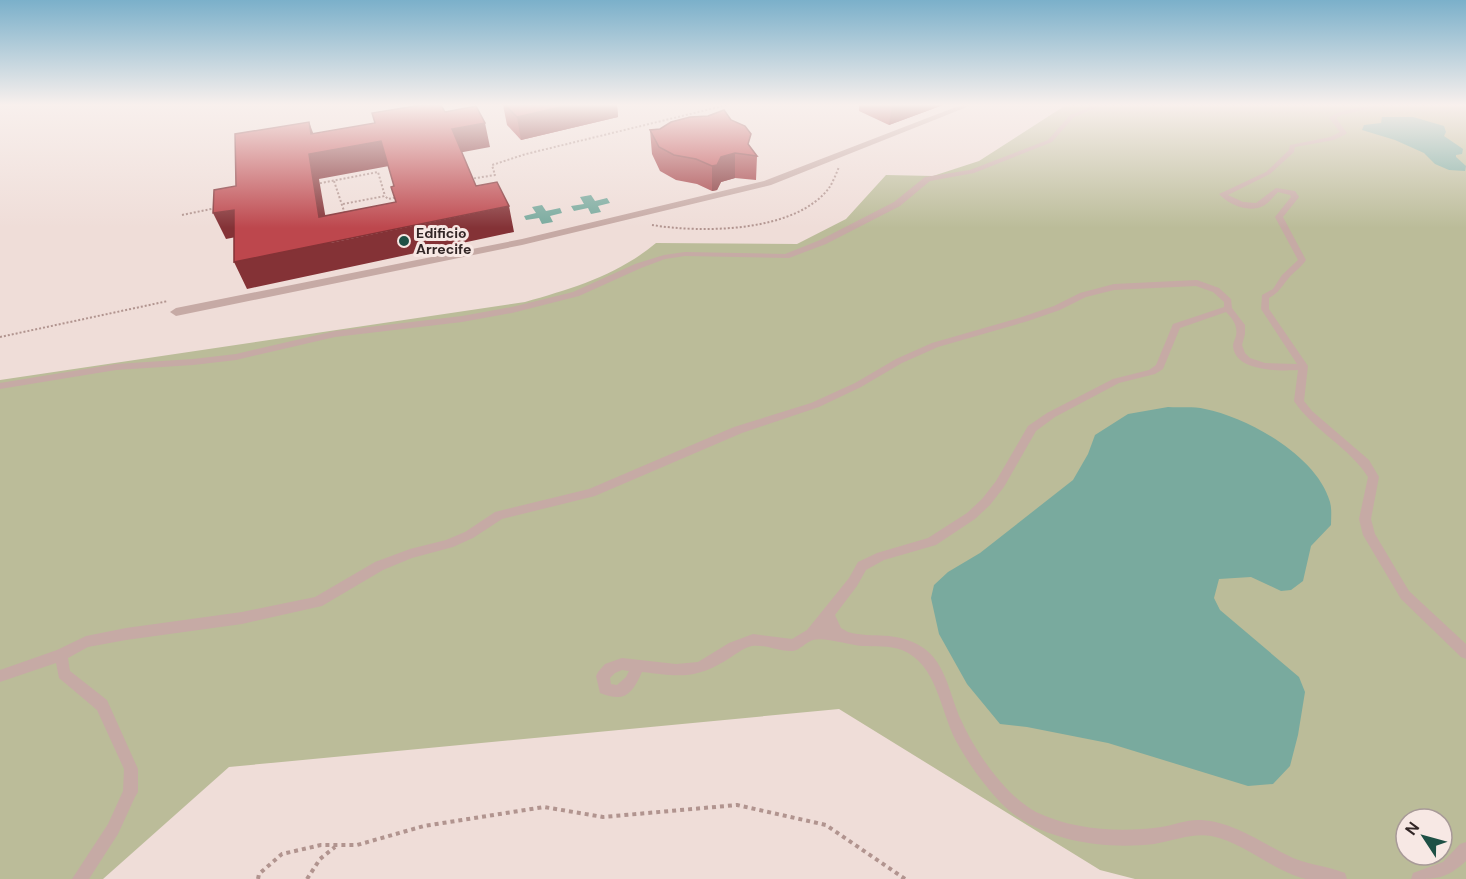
<svg xmlns="http://www.w3.org/2000/svg" width="1466" height="879" font-family="'DM Sans',sans-serif">
	<style>
		.green { fill: #bbbc99; fill-rule: evenodd }
		.water { fill: #79aa9e }
		.lines { fill: none; stroke-linecap: round; stroke-linejoin: round }
		.path-far1 { stroke: #b1948f; stroke-width: 2; stroke-dasharray: 2 2; stroke-linecap: butt }
		.path { stroke: #b1948f; stroke-width: 4; stroke-dasharray: 4 4; stroke-linecap: butt }
		.lane { fill: #c6aaa5; fill-rule: evenodd }
		.street { fill: #c6aaa5; fill-rule: evenodd }
		.wall { fill: #a33d42 }
		.shaded-wall { fill: #843236 }
		.building { fill: #bd474d; stroke: #843236; stroke-width: 1.5; fill-rule: evenodd }
		.poi-dot { fill: #1e5045; stroke: #f7e8e4; stroke-width: 2 }
		.labels { text-anchor: middle; dominant-baseline: central; stroke-width: 6; stroke-linejoin: round; paint-order: stroke }
		.far-poi-label { font-size: 14px; font-weight: bold; fill: #322626; stroke: #f7e8e4; text-anchor: start }
	</style>
	<rect width="100%" height="100%" fill="#efddd8"/>
	<path class="green" d="M 1066,105 L 1466,105 L 1466,879 L 1135,879 L 1100,870 L 839,709 L 229,767 L 103,879 L 0,879 L 0,380 L 525,302 C 571,289 618,275 656,243 L 797,244 L 846,219 L 886,175 L 933,176 L 979,161 ZM 1406,819 L 1442,819 L 1442,855 L 1406,855 Z"/>
	<g class="water">
		<polygon points="1382,117 1413,117 1444,126 1446,132 1444,136 1463,149 1462,154 1456,155 1456,157 1466,166 1465,171 1449,170 1435,164 1424,153 1395,140 1362,130 1364,125 1381,123"/>
		<polygon points="591,195 595,201 607,198 610,203 598,206 601,212 591,214 588,208 574,211 571,206 584,204 580,197"/>
		<polygon points="542,205 546,211 560,208 562,213 550,216 553,222 542,224 539,218 526,220 524,216 536,213 532,207"/>
		<path d="M 1168,407 C 1180,408 1193,406 1205,409 C 1249,418 1317,456 1330,502 C 1332,509 1331,518 1331,525 L 1311,546 L 1303,581 L 1291,590 L 1281,591 L 1251,577 L 1219,579 L 1214,598 L 1220,610 L 1299,677 L 1305,692 L 1298,735 L 1290,766 L 1273,784 L 1248,786 L 1108,743 L 1027,727 L 1000,724 L 967,684 L 939,634 L 931,598 L 934,585 L 948,572 L 980,553 L 1073,480 L 1088,454 L 1095,435 L 1128,414 Z"/>
	</g>
	<g class="lines">
		<g class="path-far1">
			<polyline points="470,179 495,175 492,165 526,154 727,105"/>
			<polyline points="334,181 345,214"/>
			<polyline points="316,184 378,172 385,196"/>
			<polyline points="343,204 385,196 388,199 398,197"/>
			<polyline points="182,215 216,208"/>
			<path d="M 652,225 C 701,233 795,233 829,188 C 833,182 836,174 839,167"/>
			<polyline points="0,337 168,301"/>
		</g>
		<g class="path">
			<polyline points="258,879 259,874 282,854 321,845 357,845 424,826 544,807 603,817 737,805 826,825 905,879"/>
			<polyline points="307,879 320,859 335,847"/>
		</g>
		<g class="lane">
			<polygon points="1095,105 1103,105 1074,117 1052,142 974,173 930,181 900,206 826,244 789,258 685,256 665,259 641,268 579,296 512,313 462,322 335,337 236,360 193,365 116,370 0,389 0,383 116,364 193,359 236,354 335,331 462,316 512,307 573,292 635,264 664,255 685,252 785,254 820,240 894,202 925,177 970,170 1048,140 1070,115"/>
			<path d="M 1376,105 L 1386,105 L 1341,115 L 1336,118 L 1347,133 L 1346,134 L 1334,140 L 1295,147 L 1294,152 L 1270,174 L 1228,195 L 1243,202 L 1256,203 L 1276,188 L 1295,191 L 1299,197 L 1283,217 L 1306,260 C 1301,268 1293,272 1288,279 C 1281,287 1279,293 1269,298 L 1269,309 L 1308,366 L 1304,401 L 1312,411 L 1369,460 L 1379,477 L 1371,519 L 1375,534 L 1409,591 L 1466,644 L 1466,659 L 1461,657 L 1401,599 L 1363,535 L 1359,519 L 1368,477 C 1349,447 1314,431 1294,401 L 1298,370 C 1280,371 1235,372 1233,346 C 1233,342 1235,340 1236,336 C 1238,326 1233,319 1226,312 L 1180,328 L 1163,369 L 1155,374 L 1119,383 L 1055,417 L 1036,431 L 1004,487 L 990,505 L 975,519 L 936,545 L 884,560 L 866,570 L 857,586 L 835,615 L 841,628 L 848,632 C 874,639 895,630 922,647 C 947,663 950,698 962,722 C 976,753 1006,796 1036,812 C 1073,830 1121,833 1161,827 C 1174,825 1188,819 1201,820 C 1235,822 1263,844 1293,858 C 1309,865 1328,866 1345,873 L 1347,879 C 1334,879 1319,879 1306,879 C 1272,871 1246,843 1211,836 C 1192,833 1173,841 1154,844 C 1103,850 1038,841 1001,803 C 983,784 968,763 956,741 C 940,710 937,664 902,650 C 889,645 875,647 862,646 C 849,645 825,637 813,640 C 806,642 800,650 793,651 C 780,652 765,644 752,646 C 742,648 734,656 725,661 C 693,680 677,676 642,672 C 632,694 625,703 600,693 L 596,676 L 598,672 L 605,664 L 622,658 L 676,664 L 698,662 L 729,643 L 753,634 L 792,639 L 807,630 L 849,578 L 858,562 L 877,553 L 928,538 L 967,513 L 982,499 L 996,481 L 1028,426 L 1047,413 L 1113,379 L 1149,370 L 1156,365 L 1173,324 L 1224,307 L 1224,302 L 1213,292 L 1196,286 L 1114,290 L 1086,297 L 1060,310 L 1028,321 L 938,347 L 902,363 L 861,387 L 819,407 L 742,433 L 595,496 L 502,519 L 473,538 L 453,547 L 412,558 L 383,570 L 322,606 L 242,624 L 126,640 L 88,647 L 68,658 L 70,671 L 107,700 L 138,769 L 138,792 L 135,797 L 118,834 L 89,879 L 72,879 L 108,824 L 123,791 L 124,769 L 97,710 L 59,678 L 56,663 L 0,682 L 0,670 L 57,650 L 86,636 L 126,628 L 242,612 L 315,597 L 375,562 L 410,549 L 446,540 L 465,532 L 495,512 L 589,489 L 734,427 L 811,403 L 855,383 L 896,359 L 932,343 L 1022,317 L 1054,306 L 1080,293 L 1114,284 L 1197,280 L 1219,288 L 1231,299 L 1232,308 L 1245,325 L 1245,334 L 1242,345 L 1245,353 L 1250,358 L 1265,363 L 1297,364 L 1261,309 L 1262,295 L 1273,289 L 1282,275 L 1298,260 L 1275,217 L 1291,197 L 1290,195 L 1278,192 C 1273,197 1269,203 1263,206 C 1249,213 1229,205 1219,194 L 1266,172 L 1289,150 L 1290,145 L 1330,137 L 1340,132 L 1329,118 C 1341,108 1361,108 1376,105 ZM 622,670 L 629,671 L 626,677 L 617,685 L 611,684 L 610,678 L 615,673 Z"/>
			<path d="M 1466,842 L 1466,861 C 1446,879 1438,879 1411,879 L 1413,873 L 1443,862 L 1460,844 Z"/>
		</g>
		<polygon class="street" points="961,105 972,105 771,185 522,245 176,316 170,312 176,308 522,239 764,181"/>
	</g>
	<g class="wall">
		<polygon points="503,105 617,105 618,117 521,140 507,125"/>
		<polygon points="859,105 943,105 889,125 859,111"/>
		<polygon points="731,120 757,156 756,180 735,178 721,182 717,190 712,191 697,184 676,180 660,171 652,154 650,130"/>
	</g>
	<g class="shaded-wall">
		<polygon points="570,105 617,105 618,117 521,140 517,117"/>
		<polygon points="892,105 943,105 889,125"/>
		<polygon points="309,122 318,146 381,141 389,166 319,179 330,243 509,206 514,232 247,289 234,262 319,217 309,154 311,134"/>
		<polygon points="485,123 490,147 458,153 452,129"/>
		<polygon points="735,153 735,178 721,182 717,190 712,191 712,166 721,157"/>
		<polygon points="234,210 246,235 226,239 213,213"/>
	</g>
	<g class="building">
		<path d="M 421,105 L 441,105 L 445,112 L 476,106 L 485,123 L 452,129 L 476,186 L 497,182 L 509,206 L 234,262 L 234,210 L 213,213 L 214,190 L 236,186 L 235,134 L 309,122 L 311,134 L 375,123 L 372,113 ZM 381,141 L 394,186 L 391,187 L 396,202 L 319,217 L 309,154 Z"/>
		<polygon points="505,105 570,105 517,117"/>
		<polygon points="724,110 731,120 745,126 751,134 748,144 757,156 735,153 721,157 717,165 712,166 696,159 674,155 659,147 650,130 660,129 671,122 690,117 708,116"/>
	</g>
	<linearGradient id="sky" x2="0" y2="1"><stop stop-color="#7bb0ca"/><stop offset="0.46" stop-color="#f8f0ed"/><stop offset="1" stop-color="#f8f0ed" stop-opacity="0"/></linearGradient>
	<rect width="1466" height="228" fill="url(#sky)"/>
	<circle class="poi-dot" cx="404" cy="241" r="6"/>
	<g class="labels">
		<g class="far-poi-label">
			<text x="416" y="233">Edificio<tspan x="416" dy="16">Arrecife</tspan></text>
		</g>
	</g>
	<g transform="translate(1424 837) rotate(306)"><circle r="28" fill="#f7e8e4" stroke="#a89a98" stroke-width="1.5"/>
	<path d="M0-4.5L10 22L0 15L-10 22Z" fill="#1e5045"/>
	<text y="-9" font-size="16" font-weight="bold" text-anchor="middle" fill="#322626">N</text>
	</g>
</svg>
